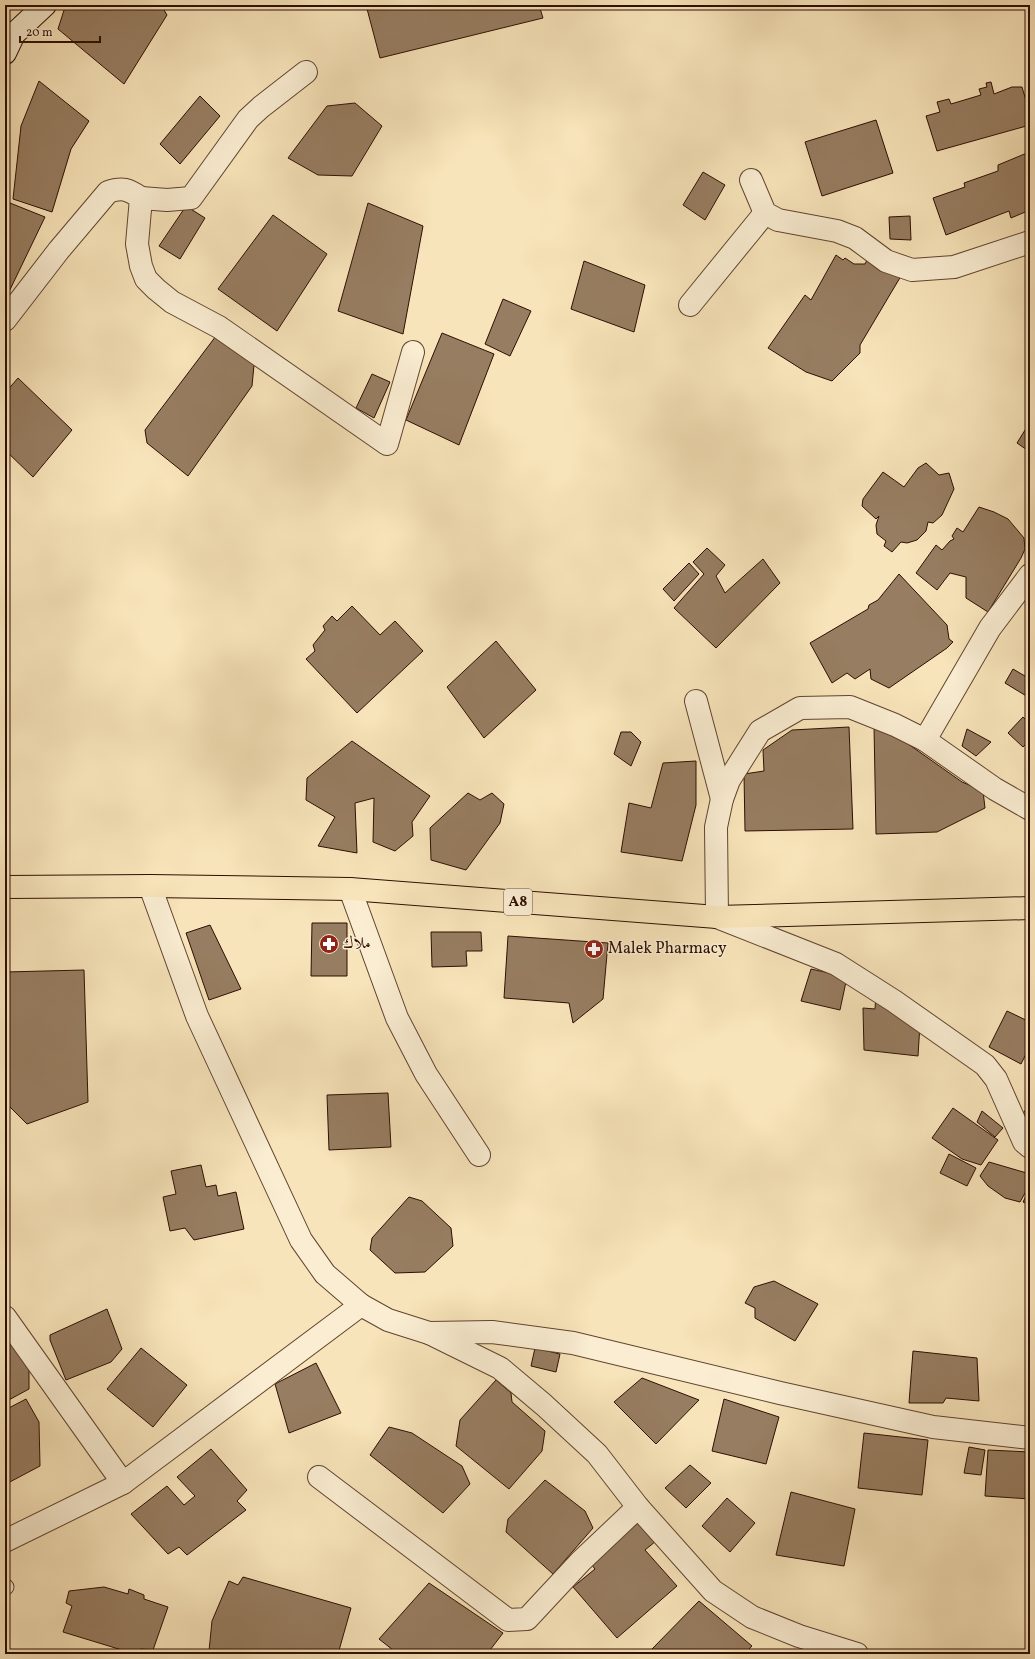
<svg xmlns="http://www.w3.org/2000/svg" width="1035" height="1659" font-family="Vollkorn,Amiri,serif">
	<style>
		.building { fill: #977d61; stroke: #2d0e01 }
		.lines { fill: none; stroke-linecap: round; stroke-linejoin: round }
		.service-casing { stroke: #60442f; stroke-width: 17 }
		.minor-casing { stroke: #60442f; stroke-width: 24 }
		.tertiary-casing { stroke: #60442f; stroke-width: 24 }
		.secondary-casing { stroke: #2d0e01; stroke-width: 24 }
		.trunk-casing { stroke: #2d0e01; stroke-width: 24 }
		.service { stroke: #faedd2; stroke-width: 15 }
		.minor { stroke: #faedd2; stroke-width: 22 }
		.tertiary { stroke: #faedd2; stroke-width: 22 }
		.secondary { stroke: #faedd2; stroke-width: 22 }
		.trunk { stroke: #f8e4ba; stroke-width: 22 }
		.labels { text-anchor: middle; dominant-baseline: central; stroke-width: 3; stroke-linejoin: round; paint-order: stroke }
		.shield { fill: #faedd2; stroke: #6a5140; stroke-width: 1 }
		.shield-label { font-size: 15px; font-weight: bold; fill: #2d0e01 }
		.poi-label { font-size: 16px; fill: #2d0e01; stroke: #faedd2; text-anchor: start }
	</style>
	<rect width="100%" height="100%" fill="#f8e4ba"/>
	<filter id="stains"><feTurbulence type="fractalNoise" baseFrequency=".005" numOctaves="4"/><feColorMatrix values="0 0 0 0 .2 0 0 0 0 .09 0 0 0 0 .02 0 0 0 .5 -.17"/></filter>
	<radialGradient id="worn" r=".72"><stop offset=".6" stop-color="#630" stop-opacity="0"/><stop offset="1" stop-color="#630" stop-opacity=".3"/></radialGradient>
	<g class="building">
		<polygon points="69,5 161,5 167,15 124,84 58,29 65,7"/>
		<polygon points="286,5 307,5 288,9"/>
		<polygon points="366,5 539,5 543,18 380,58"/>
		<polygon points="39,81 89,121 71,149 52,212 13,199 21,126"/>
		<polygon points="991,82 994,94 1012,87 1022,87 1030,114 1030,125 937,151 926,116 940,112 937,102 949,99 951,104 981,95 979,89 987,87 986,83"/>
		<polygon points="200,96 220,116 180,164 160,144"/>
		<polygon points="355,103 382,126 352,176 318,175 288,158 327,106"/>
		<polygon points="876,120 893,173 822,196 805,142"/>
		<polygon points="1027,153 1030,155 1030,210 1011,218 1009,211 946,235 933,198 965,187 964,183 998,171 998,165"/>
		<polygon points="703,172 725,185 705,220 683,205"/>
		<polygon points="5,201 45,217 6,298 5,297"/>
		<polygon points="368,203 423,226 403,334 338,311"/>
		<polygon points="186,206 205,218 180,259 159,246"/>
		<polygon points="273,215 327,254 277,331 218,289"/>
		<polygon points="910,216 911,240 890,239 889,217"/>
		<polygon points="836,255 843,260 845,258 854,264 865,264 867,260 901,276 860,345 860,353 832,381 806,372 768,348 805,295 811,300"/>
		<polygon points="584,261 645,285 634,332 571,309"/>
		<polygon points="503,299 531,311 510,356 485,344"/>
		<polygon points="219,332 254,365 252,386 188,476 147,443 145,430"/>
		<polygon points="442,333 494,354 459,445 406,420"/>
		<polygon points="372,374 390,382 374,418 356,408"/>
		<polygon points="18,378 72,430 33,477 5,450 5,393"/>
		<polygon points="1030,422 1030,452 1017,443"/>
		<polygon points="926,463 939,475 949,473 954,489 942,515 933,523 928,522 926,531 917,540 907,543 901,542 892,552 884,546 886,541 877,534 876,525 879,516 876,519 862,506 863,499 883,472 904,487 918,468"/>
		<polygon points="979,507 994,512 1008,519 1024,538 1025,549 1021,558 988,612 966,598 966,577 950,573 937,590 916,573 936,545 942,550 950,541 954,539 952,536 957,528 963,532"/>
		<polygon points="707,548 725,565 716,576 725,593 763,559 780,583 716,648 674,608 704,574 693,562"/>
		<polygon points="689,563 699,574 674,601 663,589"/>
		<polygon points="899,574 947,625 949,639 953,642 947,648 889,688 871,679 870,669 855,679 847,673 832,683 810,643 868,609 869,605 878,600"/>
		<polygon points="352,606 380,635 395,621 423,651 357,713 306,659 315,651 313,645 325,630 323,626 332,616 337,621"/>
		<polygon points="496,641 536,690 484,738 447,687"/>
		<polygon points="1013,669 1030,679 1030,694 1028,697 1005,683"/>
		<polygon points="1023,717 1030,724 1030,740 1023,747 1008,733"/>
		<polygon points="874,726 894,734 962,782 983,791 985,808 937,832 876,834"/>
		<polygon points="849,727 853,829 745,831 744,774 764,771 763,750 792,730"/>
		<polygon points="967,729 991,742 976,756 962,746"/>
		<polygon points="621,732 631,732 641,742 631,766 614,754"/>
		<polygon points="352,741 430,796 412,822 413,836 395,851 373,842 374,798 355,803 357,853 318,846 335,817 306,800 307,778"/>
		<polygon points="696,761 696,805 682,861 621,852 629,803 651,808 663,763"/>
		<polygon points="468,793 480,800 492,793 504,804 500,823 466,870 431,860 430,828"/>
		<polygon points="312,923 347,923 347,976 311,976"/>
		<polygon points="210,925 241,989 209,1000 186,933"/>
		<polygon points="431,932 481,932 482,951 466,951 467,966 432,967"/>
		<polygon points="508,936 608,943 603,999 573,1023 569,1003 504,998"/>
		<polygon points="811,969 847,977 840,1010 801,1001"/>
		<polygon points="84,970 88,1102 27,1124 5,1102 5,972"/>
		<polygon points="876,994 920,1024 918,1056 864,1050 863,1008 875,1009"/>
		<polygon points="1007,1011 1030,1022 1030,1046 1021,1064 989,1047"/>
		<polygon points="388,1093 391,1147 329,1150 327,1095"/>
		<polygon points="1030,1105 1030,1121 1022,1114"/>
		<polygon points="953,1108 998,1140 981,1165 962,1159 932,1138"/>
		<polygon points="982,1111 1003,1128 995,1137 977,1122"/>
		<polygon points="949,1154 976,1168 967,1186 940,1173"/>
		<polygon points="989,1162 1030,1174 1029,1186 1020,1202 1005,1198 988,1186 980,1176"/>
		<polygon points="201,1165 206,1187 216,1185 218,1196 236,1192 244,1229 194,1240 185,1228 170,1231 163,1197 176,1194 171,1171"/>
		<polygon points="1030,1188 1030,1205 1023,1202"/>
		<polygon points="409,1197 422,1201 451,1228 453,1246 425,1272 395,1273 370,1250 372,1238"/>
		<polygon points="774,1281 818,1304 795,1341 755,1318 755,1308 745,1303 754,1287"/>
		<polygon points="107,1309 122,1349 111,1362 66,1380 50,1340 50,1335"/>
		<polygon points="5,1328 29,1363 29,1389 5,1402"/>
		<polygon points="141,1348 187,1385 153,1427 107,1389"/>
		<polygon points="535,1348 560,1354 556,1372 531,1366"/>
		<polygon points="913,1351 977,1358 979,1401 946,1398 943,1403 909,1403"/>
		<polygon points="316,1363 341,1413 289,1433 275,1384"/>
		<polygon points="642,1378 699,1400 656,1444 614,1402"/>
		<polygon points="496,1380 511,1393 512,1402 545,1431 542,1451 509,1489 456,1446 460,1420"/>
		<polygon points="26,1399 39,1422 40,1466 6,1484 5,1410"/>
		<polygon points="724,1399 779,1417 766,1464 712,1451"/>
		<polygon points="389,1427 412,1433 462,1466 470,1484 443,1513 370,1455"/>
		<polygon points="864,1433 928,1440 922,1495 858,1488"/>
		<polygon points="969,1447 985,1450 981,1475 964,1473"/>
		<polygon points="211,1449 247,1490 237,1501 246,1510 187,1555 179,1547 168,1554 131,1514 167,1486 184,1505 195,1496 177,1477"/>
		<polygon points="988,1450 1030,1452 1030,1499 985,1496"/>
		<polygon points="690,1465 711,1483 686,1508 665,1488"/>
		<polygon points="545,1480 585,1511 593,1528 553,1574 506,1532 508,1519"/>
		<polygon points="791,1492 855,1509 844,1566 776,1555"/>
		<polygon points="727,1498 755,1523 730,1552 702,1526"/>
		<polygon points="639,1522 656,1541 645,1550 677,1586 617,1638 573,1587 595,1569 591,1564"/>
		<polygon points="243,1577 351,1608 338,1654 220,1654 209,1651 212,1621 229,1581 238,1585"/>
		<polygon points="429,1583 503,1633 487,1654 398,1654 379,1639"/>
		<polygon points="104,1587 128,1594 129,1589 144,1595 144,1599 168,1607 153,1650 141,1649 135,1654 63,1632 72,1606 66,1603 69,1591"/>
		<polygon points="699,1601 752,1646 744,1654 658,1654 652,1649"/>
	</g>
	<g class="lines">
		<defs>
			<polyline id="service" points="5,1587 6,1587"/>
			<g id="minor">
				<polyline points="751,180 765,213 778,220 837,231 855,238 886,261 912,270 954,267 1030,242"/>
				<polyline points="141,198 167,200 191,198 248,119 261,107 306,72"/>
				<polyline points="690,305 765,213"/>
				<path d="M 5,320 L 59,250 L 108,192 C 122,187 128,189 141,198 L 137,244 L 141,266 L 146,279 L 156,289 L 172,302 L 219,327 L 387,444 L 413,352"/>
				<polyline points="696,701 722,799"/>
				<polyline points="925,740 990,628 1030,575"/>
				<polyline points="1030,809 995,789 925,740 895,725 850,707 800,708 760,731 729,780 722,799 716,827 717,917 836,964 894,1001 985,1065 996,1079 1024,1142 1030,1147"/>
				<polyline points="350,889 397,1018 426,1074 479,1155"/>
				<polyline points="5,1317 123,1483"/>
				<polyline points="429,1333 500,1368 544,1405 597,1454 638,1507 713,1591 752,1617 799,1636 857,1654"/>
				<polyline points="319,1477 508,1620 527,1619 581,1561 638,1507"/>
				<polyline points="5,1541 123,1483 361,1305"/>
			</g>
			<polyline id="tertiary" points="150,886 197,1016 301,1240 325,1274 361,1305 388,1320 429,1333 492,1332 573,1343 780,1393 933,1427 1030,1438"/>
			<polyline id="secondary" points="5,53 14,34 45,5"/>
			<polyline id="trunk" points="5,887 150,886 350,889 717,917 1030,908"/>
		</defs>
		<use href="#service" class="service-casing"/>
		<use href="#minor" class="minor-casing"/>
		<use href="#tertiary" class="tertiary-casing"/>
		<use href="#secondary" class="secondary-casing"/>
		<use href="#trunk" class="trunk-casing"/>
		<use href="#service" class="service"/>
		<use href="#minor" class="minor"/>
		<use href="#tertiary" class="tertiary"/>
		<use href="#secondary" class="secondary"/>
		<use href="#trunk" class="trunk"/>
	</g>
	<defs>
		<symbol id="pharmacy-disc" viewBox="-11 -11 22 22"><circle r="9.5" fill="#8f2418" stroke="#faedd2"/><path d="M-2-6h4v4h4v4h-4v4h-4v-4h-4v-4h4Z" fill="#fff"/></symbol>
	</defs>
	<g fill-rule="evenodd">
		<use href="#pharmacy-disc" x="318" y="933" width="22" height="22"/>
		<use href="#pharmacy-disc" x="583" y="938" width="22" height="22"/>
	</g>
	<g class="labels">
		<rect class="shield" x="504" y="889" width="28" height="26" rx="3"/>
		<g class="shield-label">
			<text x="518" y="902">A8</text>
		</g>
		<g class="poi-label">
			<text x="343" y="944">ملاك</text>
			<text x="608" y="949">Malek Pharmacy</text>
		</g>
	</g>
	<rect width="1035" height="1659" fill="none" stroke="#f8e4ba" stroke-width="20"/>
	<rect x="6" y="6" width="1023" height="1647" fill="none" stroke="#2d0e01" stroke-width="2"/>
	<rect x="10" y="10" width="1015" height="1639" fill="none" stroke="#2d0e01"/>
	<path d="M20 36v6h80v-6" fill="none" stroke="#2d0e01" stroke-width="2"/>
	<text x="26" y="36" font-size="12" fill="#2d0e01" stroke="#faedd2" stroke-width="3" paint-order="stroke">20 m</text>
	<rect width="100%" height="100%" filter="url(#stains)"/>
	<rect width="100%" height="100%" fill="url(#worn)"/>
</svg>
